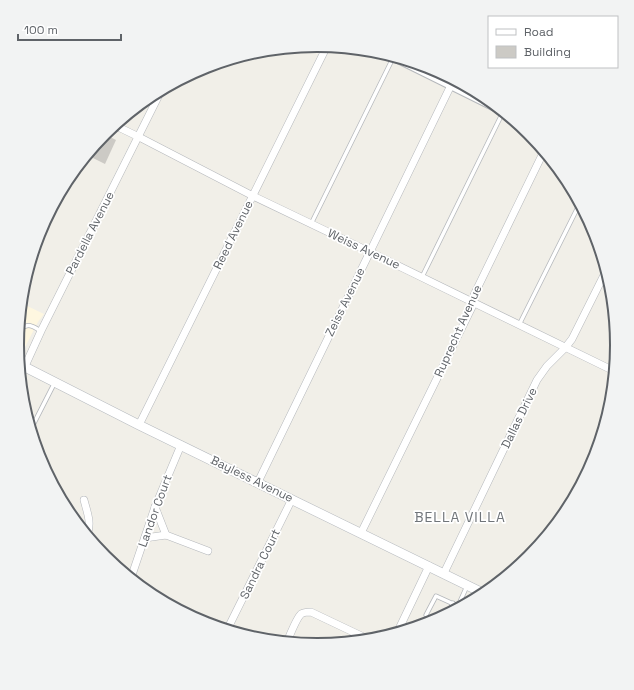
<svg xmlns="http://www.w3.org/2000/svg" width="634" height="690" font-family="'Space Grotesk',sans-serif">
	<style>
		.commercial { fill: #fef7e0 }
		.building { fill: #cccac5 }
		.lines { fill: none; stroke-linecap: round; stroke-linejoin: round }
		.service-casing { stroke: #b5b8bc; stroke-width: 5 }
		.minor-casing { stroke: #b5b8bc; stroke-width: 8 }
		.tertiary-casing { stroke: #b5b8bc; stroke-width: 10 }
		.secondary-casing { stroke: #b6babf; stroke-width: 10 }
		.service { stroke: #fff; stroke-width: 3.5 }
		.minor { stroke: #fff; stroke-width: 7 }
		.tertiary { stroke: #fff; stroke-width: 8 }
		.secondary { stroke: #fff; stroke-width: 9 }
		.labels { text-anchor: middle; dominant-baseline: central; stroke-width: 3.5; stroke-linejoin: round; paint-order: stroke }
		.street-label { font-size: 12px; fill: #5f6368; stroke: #fff }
		.quarter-label { font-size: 14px; letter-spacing: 1px; fill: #70757a; stroke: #fff }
		.rim { fill: none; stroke: #5f6368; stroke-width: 2 }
	</style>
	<rect width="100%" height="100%" fill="#f1efe8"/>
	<polygon class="commercial" points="21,303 44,314 38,322 25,347 18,350 17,345"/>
	<polygon class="building" points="104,134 116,140 105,164 91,157 99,140"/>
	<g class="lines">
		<defs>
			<g id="service">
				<polyline points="311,224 393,58"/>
				<polyline points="422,277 503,112"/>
				<polyline points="519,325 580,203"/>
				<path d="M 18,330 C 30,323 30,325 41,331"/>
				<polyline points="31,429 55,382"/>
				<polyline points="460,607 458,606 467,586"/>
				<polyline points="448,613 453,603"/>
				<polyline points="426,615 436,596 458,606"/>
			</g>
			<g id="minor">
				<polyline points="114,125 139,137 253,196 370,252 614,371"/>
				<polyline points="20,377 41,331 162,89"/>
				<polyline points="139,425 327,46"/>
				<polyline points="258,482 454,79"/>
				<path d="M 84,500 C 87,512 92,523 87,535"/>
				<polyline points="155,507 166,535"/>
				<polyline points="361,533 474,303 474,295 544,151"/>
				<polyline points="145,538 166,535 208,551"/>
				<polyline points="444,573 537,380 547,366 565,348 572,339 606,271"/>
				<polyline points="131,578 155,507 181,445"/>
				<polyline points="227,630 292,499"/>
				<polyline points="397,633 429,566"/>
				<path d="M 287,642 C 290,635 296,619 301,614 C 304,612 307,612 311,612 L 370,640"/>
			</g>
			<polyline id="tertiary" points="392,56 503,111"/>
			<polyline id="secondary" points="19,364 139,425 485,594"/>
		</defs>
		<use href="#service" class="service-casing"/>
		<use href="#minor" class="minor-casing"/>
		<use href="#tertiary" class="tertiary-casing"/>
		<use href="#secondary" class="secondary-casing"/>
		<use href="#service" class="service"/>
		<use href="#minor" class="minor"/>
		<use href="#tertiary" class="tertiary"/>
		<use href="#secondary" class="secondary"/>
	</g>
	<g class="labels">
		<g class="street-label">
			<text transform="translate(90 233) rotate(-63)">Pardella Avenue</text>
			<text transform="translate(233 235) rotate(-64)">Reed Avenue</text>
			<text transform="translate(364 249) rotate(25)">Weiss Avenue</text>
			<text transform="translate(345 302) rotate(-64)">Zeiss Avenue</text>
			<text transform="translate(458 331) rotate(-66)">Ruprecht Avenue</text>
			<text transform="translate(519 418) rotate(-64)">Dallas Drive</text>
			<text transform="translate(252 479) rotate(26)">Bayless Avenue</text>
			<text transform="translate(155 511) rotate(-70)">Landor Court</text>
			<text transform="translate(260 564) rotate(-64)">Sandra Court</text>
		</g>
		<g class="quarter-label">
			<text x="460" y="517">BELLA VILLA</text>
		</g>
	</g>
	<path d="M0 0H634V690H0ZM24 345a293 293 0 1 1 586 0a293 293 0 1 1-586 0Z" fill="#f2f3f3" fill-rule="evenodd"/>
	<path class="rim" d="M24 345a293 293 0 1 1 586 0a293 293 0 1 1-586 0Z"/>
	<rect x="488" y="16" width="130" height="52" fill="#ffffff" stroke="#bfc1c3"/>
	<rect x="496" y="29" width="20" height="6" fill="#ffffff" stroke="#bfc1c3"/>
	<text x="524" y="36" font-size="12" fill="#5f6368">Road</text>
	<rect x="496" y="46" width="20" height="12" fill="#cccac5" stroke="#bfc1c3"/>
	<text x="524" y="56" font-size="12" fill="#5f6368">Building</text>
	<path d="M18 34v6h103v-6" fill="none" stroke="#5f6368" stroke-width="2"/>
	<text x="24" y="34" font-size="12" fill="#5f6368" stroke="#ffffff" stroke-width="3" paint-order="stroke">100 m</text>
</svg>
